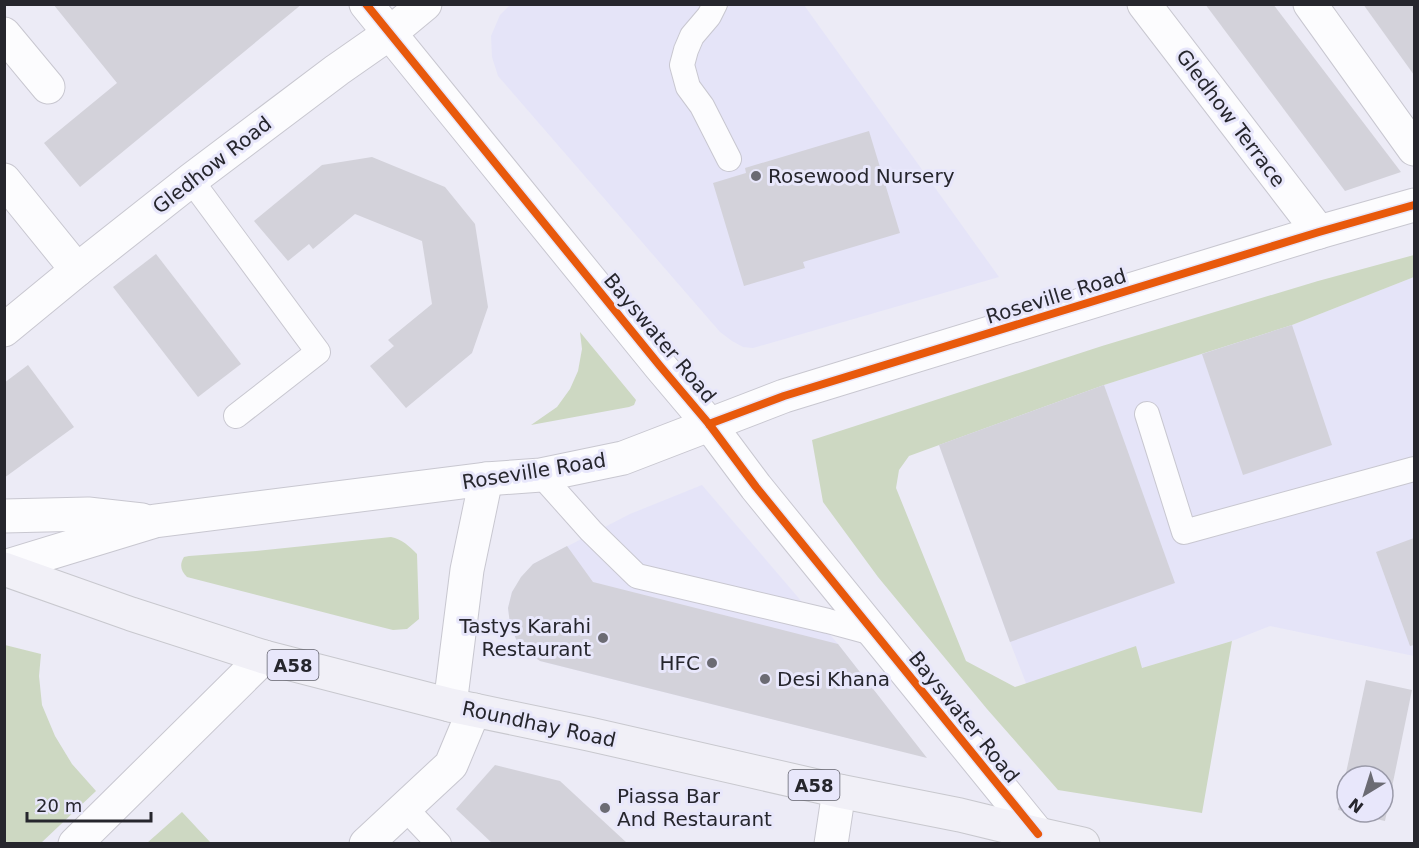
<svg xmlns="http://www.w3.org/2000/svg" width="1419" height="848" font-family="'DejaVu Sans',sans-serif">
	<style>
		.built { fill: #e5e4f8 }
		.green { fill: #cdd8c2 }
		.building { fill: #d3d2da; fill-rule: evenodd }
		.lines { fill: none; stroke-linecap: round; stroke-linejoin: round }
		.service-casing { stroke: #c8c7d0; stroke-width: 26 }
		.minor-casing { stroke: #c8c7d0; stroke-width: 35 }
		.tertiary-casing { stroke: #c8c7d0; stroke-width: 35 }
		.primary-casing { stroke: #c8c8ce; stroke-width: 35 }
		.service { stroke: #fcfcfe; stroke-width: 24 }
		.minor { stroke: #fcfcfe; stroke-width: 33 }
		.tertiary { stroke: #fcfcfe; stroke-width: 33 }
		.primary { stroke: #f1f0f7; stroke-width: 33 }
		.cycleway-casing { stroke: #e8e7fb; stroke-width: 11 }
		.cycleway { stroke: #e8590c; stroke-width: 8 }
		.poi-dot { fill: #6b6b73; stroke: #e8e7fb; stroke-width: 2 }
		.labels { text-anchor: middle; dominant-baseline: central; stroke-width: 6; stroke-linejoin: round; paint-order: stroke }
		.shield { fill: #e8e7fb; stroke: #60606b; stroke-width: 1.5 }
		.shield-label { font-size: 18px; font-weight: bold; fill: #26262d }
		.street-label { font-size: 20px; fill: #26262d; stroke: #e8e7fb }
		.poi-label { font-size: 20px; fill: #26262d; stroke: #e8e7fb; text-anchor: start }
	</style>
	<rect width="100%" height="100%" fill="#ecebf6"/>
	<g class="built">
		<polygon points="510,5 804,5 999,277 753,348 743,347 732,341 720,332 498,76 492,57 491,36 500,15"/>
		<polygon points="1414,277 1414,656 1270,626 1232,641 1033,701 1010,642 939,445 1104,385 1292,325"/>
		<polygon points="702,485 838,644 907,733 896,750 540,661 527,652 516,639 510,624 508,608 512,592 533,564 630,514"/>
	</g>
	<g class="green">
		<polygon points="1414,255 1414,277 1292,325 1104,385 909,456 899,470 896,488 966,661 1015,687 1136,646 1142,668 1232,641 1202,813 1058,790 987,709 878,577 823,502 812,440 1102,346 1318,281"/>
		<polygon points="580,332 636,400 634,405 629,407 531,425 557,407 570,389 578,371 582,349"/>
		<path d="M 391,537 C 402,539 409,546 417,554 L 419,619 L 407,629 L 393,630 L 369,624 L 187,577 C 181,571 179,565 184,557 L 189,556 L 256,551 Z"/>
		<polygon points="5,645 41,654 39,676 42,705 55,736 72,764 96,791 41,843 5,843"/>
		<polygon points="182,812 211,843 147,843"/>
	</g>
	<g class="building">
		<polygon points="53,4 302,4 80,187 44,143 117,83"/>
		<polygon points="1205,4 1273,4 1401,172 1345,191"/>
		<polygon points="1363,4 1414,4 1414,75"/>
		<polygon points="869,131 900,233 803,262 805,268 744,286 713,183 746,173 745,168"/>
		<polygon points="372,157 445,187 475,224 488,307 472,353 406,408 370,366 394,346 388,340 432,304 422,241 355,214 313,249 309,244 288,261 254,221 322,165"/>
		<polygon points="156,254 241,364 198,397 113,287"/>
		<polygon points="1292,325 1332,445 1243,475 1202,354"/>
		<polygon points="28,365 74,427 4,478 4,383"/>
		<polygon points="1104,385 1175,583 1010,642 939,445"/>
		<polygon points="1414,538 1414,645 1410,646 1376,552"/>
		<polygon points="567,546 593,582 838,644 927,758 540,661 527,652 516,639 510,624 508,608 512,592 521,577 533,564"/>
		<path d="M 1366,680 L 1412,690 L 1385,821 L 1338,810 ZM 1347,776 L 1383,776 L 1383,812 L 1347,812 Z"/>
		<polygon points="495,765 560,781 627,843 492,843 456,809"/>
	</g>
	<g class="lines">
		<defs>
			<g id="service">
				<polyline points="715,4 709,16 692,36 686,50 682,65 688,87 702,106 729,159"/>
				<polyline points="191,180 318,352 236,416"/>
				<polyline points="1147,414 1184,532 1414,469"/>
				<polyline points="541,475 591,531 637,576 828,621 876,634"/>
				<polyline points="405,808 439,844"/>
			</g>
			<g id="minor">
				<polyline points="366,4 660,366 709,424 756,487 1038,834"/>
				<polyline points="1144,4 1319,232"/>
				<polyline points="1310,4 1414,149"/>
				<polyline points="4,34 48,87"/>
				<polyline points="4,180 77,270"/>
				<polyline points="75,844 264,657"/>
				<polyline points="366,844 451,765 474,710"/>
				<polyline points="831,844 839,791"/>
			</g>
			<g id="tertiary">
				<polyline points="4,330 77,270 191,180 337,70 390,33 425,4"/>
				<polyline points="4,516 88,514 142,520"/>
				<polyline points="4,567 155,521 486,479 541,475 623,458 784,396 1319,232 1414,205"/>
				<polyline points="450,705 467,570 486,479"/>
			</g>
			<polyline id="primary" points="4,569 131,614 264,657 450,705 589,734 839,791 960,815 1038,834 1083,844"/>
		</defs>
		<use href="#service" class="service-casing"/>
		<use href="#minor" class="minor-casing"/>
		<use href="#tertiary" class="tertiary-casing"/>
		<use href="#primary" class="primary-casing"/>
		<use href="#service" class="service"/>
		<use href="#minor" class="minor"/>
		<use href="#tertiary" class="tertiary"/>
		<use href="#primary" class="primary"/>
		<defs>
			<g id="cycleway">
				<polyline points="366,4 660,366 709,424 756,487 1038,834"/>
				<polyline points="709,424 784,396 1319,232 1414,205"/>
			</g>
		</defs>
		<use href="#cycleway" class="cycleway-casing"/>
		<use href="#cycleway" class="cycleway"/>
	</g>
	<g class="poi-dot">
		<circle cx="756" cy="176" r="6"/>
		<circle cx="603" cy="638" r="6"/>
		<circle cx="712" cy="663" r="6"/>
		<circle cx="765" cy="679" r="6"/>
		<circle cx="605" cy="808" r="6"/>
	</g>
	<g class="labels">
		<g class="shield">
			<rect x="267.5" y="650" width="51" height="30" rx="4.5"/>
			<rect x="788.5" y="770" width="51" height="30" rx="4.5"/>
		</g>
		<g class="shield-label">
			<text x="293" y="665">A58</text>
			<text x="814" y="785">A58</text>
		</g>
		<g class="street-label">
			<text transform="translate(1231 118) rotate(53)">Gledhow Terrace</text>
			<text transform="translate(212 165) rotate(-38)">Gledhow Road</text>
			<text transform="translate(1056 296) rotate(-17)">Roseville Road</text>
			<text transform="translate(660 338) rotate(50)">Bayswater Road</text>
			<text transform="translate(534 471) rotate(-9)">Roseville Road</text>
			<text transform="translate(964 717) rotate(51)">Bayswater Road</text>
			<text transform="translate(539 724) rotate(12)">Roundhay Road</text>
		</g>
		<g class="poi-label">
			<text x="768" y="176">Rosewood Nursery</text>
			<text x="591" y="626" text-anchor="end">Tastys Karahi<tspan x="591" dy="23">Restaurant</tspan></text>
			<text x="700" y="663" text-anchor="end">HFC</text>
			<text x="777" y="679">Desi Khana</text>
			<text x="617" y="796">Piassa Bar<tspan x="617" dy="23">And Restaurant</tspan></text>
		</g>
	</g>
	<rect width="1419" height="848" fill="none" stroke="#26262d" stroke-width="12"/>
	<g transform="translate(1365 794) rotate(218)"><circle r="28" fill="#e8e7fb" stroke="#9a9aa9" stroke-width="1.5"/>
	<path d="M0-4.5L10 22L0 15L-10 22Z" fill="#6b6b73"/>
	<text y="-9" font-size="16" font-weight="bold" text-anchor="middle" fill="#26262d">N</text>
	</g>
	<path d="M27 812v9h124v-9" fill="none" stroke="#26262d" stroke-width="3"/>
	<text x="36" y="812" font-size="18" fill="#26262d" stroke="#e8e7fb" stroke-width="4.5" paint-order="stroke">20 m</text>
</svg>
